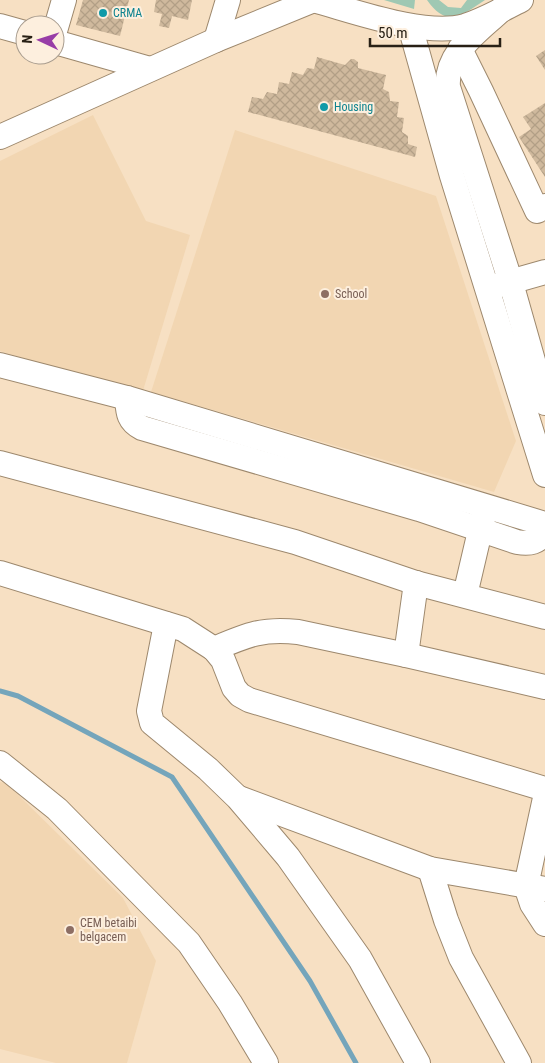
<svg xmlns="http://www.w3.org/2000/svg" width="545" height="1063" font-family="'Roboto Condensed',sans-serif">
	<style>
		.built { fill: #f2d6b2 }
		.green { fill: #9fc8b3 }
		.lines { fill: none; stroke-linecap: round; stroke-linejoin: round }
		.stream { stroke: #74a5bb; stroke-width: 5 }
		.building { fill: url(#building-cross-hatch) }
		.minor-casing { stroke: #9d886d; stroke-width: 26 }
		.minor { stroke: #fff; stroke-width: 24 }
		.culture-dot { fill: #0f9aa8; stroke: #fdefde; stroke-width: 2 }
		.education-dot { fill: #8d6e63; stroke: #fdefde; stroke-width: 2 }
		.labels { text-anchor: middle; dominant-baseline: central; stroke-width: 4; stroke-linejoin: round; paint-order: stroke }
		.culture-label { font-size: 12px; fill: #0d838f; stroke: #fdefde; text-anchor: start }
		.education-label { font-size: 12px; fill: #785e54; stroke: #fdefde; text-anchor: start }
	</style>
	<defs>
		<pattern id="building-cross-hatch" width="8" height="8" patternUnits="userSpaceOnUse" patternTransform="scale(1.25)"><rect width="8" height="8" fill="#cfb99d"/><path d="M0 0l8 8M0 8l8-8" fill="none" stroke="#b29f86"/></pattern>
	</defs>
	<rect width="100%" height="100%" fill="#f7e0c3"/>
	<g class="built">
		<polygon points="93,115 146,221 190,235 142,394 0,351 0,161"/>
		<polygon points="235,130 436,196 516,441 494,492 151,392"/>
		<polygon points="0,782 6,783 123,898 156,961 127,1063 56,1063 0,1049"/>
	</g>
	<g class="green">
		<polygon points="384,0 415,0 414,9"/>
		<path d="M 427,0 L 439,0 L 448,7 L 461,8 L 467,0 L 485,0 C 462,15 447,29 427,0 Z"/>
	</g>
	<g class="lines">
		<polyline class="stream" points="0,691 18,696 172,777 310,981 356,1063"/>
	</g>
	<g class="building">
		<polygon points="83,0 129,0 120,36 76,25"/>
		<polygon points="156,0 192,0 188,20 172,16 169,28 159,26 162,14 154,12"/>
		<polygon points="545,50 545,70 536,56"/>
		<polygon points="317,57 345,65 351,59 354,59 358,62 358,68 386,75 383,89 389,92 390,101 399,102 397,117 404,118 402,132 408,136 408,144 417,147 415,157 248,112 252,97 263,99 267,92 277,94 279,82 289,84 292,72 303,75 307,68 314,69"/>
		<polygon points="545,103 545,177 519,137 531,129 523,117"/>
	</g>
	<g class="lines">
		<defs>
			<g id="minor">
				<path d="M 313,0 C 354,11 424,37 465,26 C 484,20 503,9 521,0"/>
				<path d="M 501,10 C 479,31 445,53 448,87 L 511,283 L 545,403"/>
				<polyline points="0,26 25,33"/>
				<polyline points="410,26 452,176 545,475"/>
				<polyline points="55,31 64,0"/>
				<polyline points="216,40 228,0"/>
				<polyline points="55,42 150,69"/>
				<polyline points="460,49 481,91 537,211 545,206"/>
				<polyline points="0,137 216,40 314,0"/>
				<polyline points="496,286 545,272"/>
				<polyline points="0,365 127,398 545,524"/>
				<path d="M 127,398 C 128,412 128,421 142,428 L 419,509 L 517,542 C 530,544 538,543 545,531"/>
				<polyline points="0,463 295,542 416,583 545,617"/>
				<polyline points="0,573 183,629 214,649 223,660 234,688 240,695 249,700 545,789"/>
				<polyline points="465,595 484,514"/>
				<polyline points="166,624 149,711 152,723 208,769 238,798 288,857 360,959 418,1063"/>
				<path d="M 214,649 C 247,635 262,628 298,632 L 406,655 L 545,687"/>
				<polyline points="406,655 416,583"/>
				<polyline points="0,763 57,809 189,943 230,1003 266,1063"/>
				<polyline points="239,798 430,869 545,889"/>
				<polyline points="545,798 526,886 532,904 545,924"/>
				<polyline points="430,869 446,920 461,958 519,1063"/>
			</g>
		</defs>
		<use href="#minor" class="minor-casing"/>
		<use href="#minor" class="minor"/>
	</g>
	<g class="culture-dot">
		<circle cx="103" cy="13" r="5"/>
		<circle cx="324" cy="107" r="5"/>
	</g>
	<g class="education-dot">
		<circle cx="325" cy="294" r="5"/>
		<circle cx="70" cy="930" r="5"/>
	</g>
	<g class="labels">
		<g class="culture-label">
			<text x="113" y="13">CRMA</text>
			<text x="334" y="107">Housing</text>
		</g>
		<g class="education-label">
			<text x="335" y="294">School</text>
			<text x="80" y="923">CEM betaibi<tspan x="80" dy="14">belgacem</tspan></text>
		</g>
	</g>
	<g transform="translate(40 40) rotate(274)"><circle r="24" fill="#fdefde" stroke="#a89c8e"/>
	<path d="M0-4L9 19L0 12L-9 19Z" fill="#983da7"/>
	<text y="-8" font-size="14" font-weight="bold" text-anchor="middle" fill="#282015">N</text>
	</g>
	<path d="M370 38v8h130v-8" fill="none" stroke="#282015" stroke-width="2.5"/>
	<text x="378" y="38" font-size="15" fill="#282015" stroke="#fdefde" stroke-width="4" paint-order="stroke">50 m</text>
</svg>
